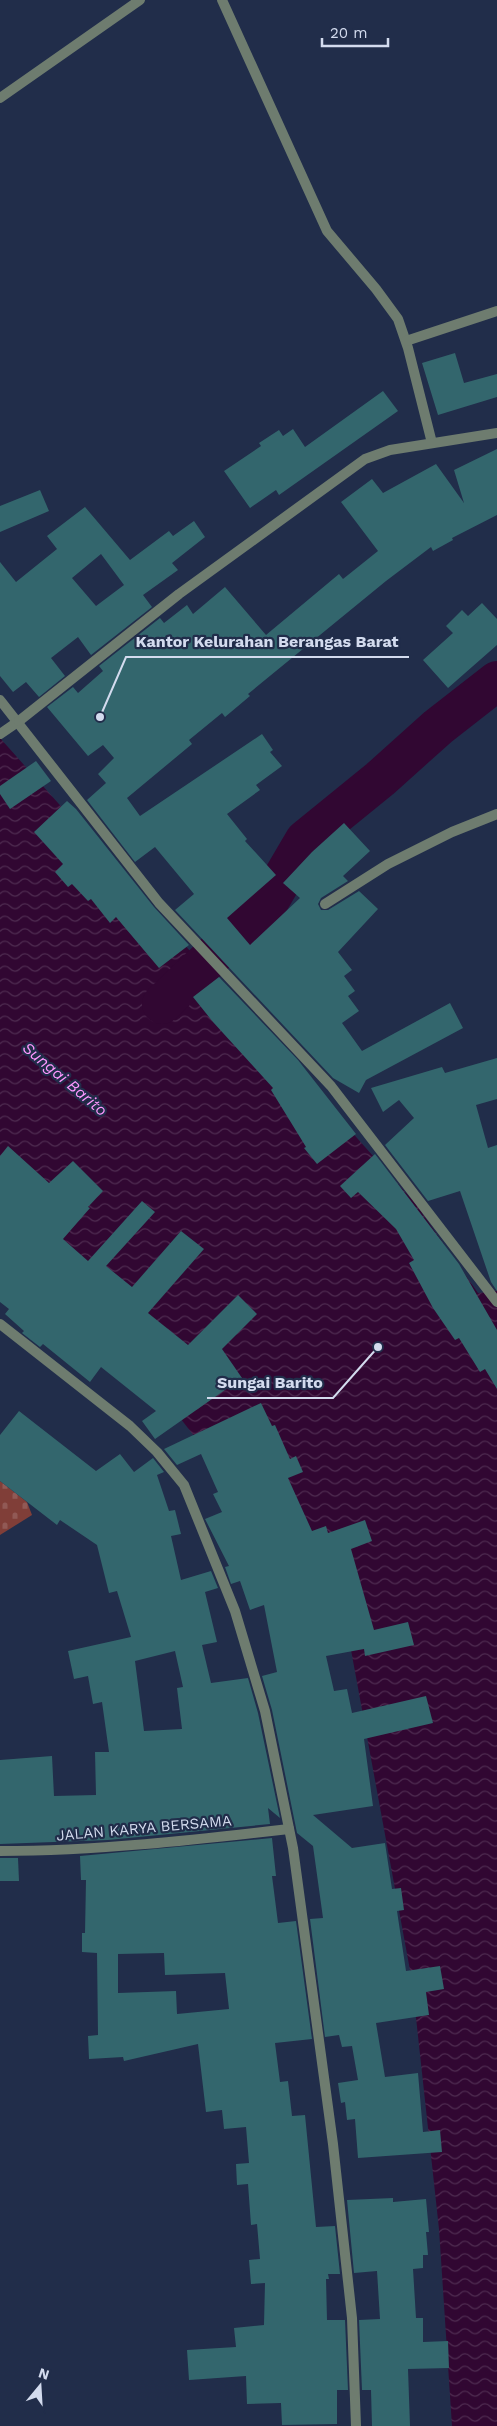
<svg xmlns="http://www.w3.org/2000/svg" width="497" height="2426" font-family="'Work Sans',sans-serif">
	<style>
		.cemetery { fill: url(#cemetery-stones) }
		.water { fill: url(#water-waves) }
		.lines { fill: none; stroke-linecap: round; stroke-linejoin: round }
		.river { stroke: #310732; stroke-width: 40 }
		.building { fill: #33666d; fill-rule: evenodd }
		.minor { stroke: #6e7c6f; stroke-width: 10 }
		.tertiary { stroke: #6e7c6f; stroke-width: 10 }
		.labels { text-anchor: middle; dominant-baseline: central; stroke-width: 4.5; stroke-linejoin: round; paint-order: stroke }
		.street-label { font-size: 15px; fill: #d3dbee; stroke: #212d4a }
		.water-label { font-size: 16px; font-style: italic; fill: #fe97ff; stroke: #212d4a }
		.leader { fill: none; stroke: #d3dbee; stroke-width: 2 }
		.callout-dot { fill: #d3dbee; stroke: #212d4a; stroke-width: 2 }
		.callout-label { font-size: 16px; text-anchor: middle; font-weight: bold; fill: #d3dbee; stroke: #212d4a; stroke-width: 4.5; stroke-linejoin: round; paint-order: stroke }
	</style>
	<defs>
		<pattern id="cemetery-stones" width="16" height="16" patternUnits="userSpaceOnUse" patternTransform="scale(1.25)"><rect width="16" height="16" fill="#803e38"/><path d="M2 7V4a2 2 0 0 1 4 0v3zM10 15v-3a2 2 0 0 1 4 0v3z" fill="#915955"/></pattern>
		<pattern id="water-waves" width="16" height="10" patternUnits="userSpaceOnUse" patternTransform="scale(1.25)"><rect width="16" height="10" fill="#310732"/><path d="M0 5q4-4 8 0t8 0" fill="none" stroke="#4e2b50"/></pattern>
	</defs>
	<rect width="100%" height="100%" fill="#212d4a"/>
	<polygon class="cemetery" points="0,1481 27,1502 32,1515 0,1535"/>
	<polygon class="water" points="0,738 415,1203 478,1293 497,1291 497,2426 452,2426 439,2229 412,1981 351,1650 212,1459 156,1387 0,1242"/>
	<g class="lines">
		<polyline class="river" points="162,1004 268,903 305,840 380,779 438,727 497,681"/>
	</g>
	<g class="building">
		<polygon points="455,353 464,383 497,374 497,397 438,415 422,363"/>
		<polygon points="383,391 398,411 279,495 276,490 250,508 224,471 261,446 259,443 279,430 283,436 293,429 305,447"/>
		<polygon points="497,449 497,515 452,538 453,540 433,551 431,547 386,581 248,694 250,696 225,717 222,713 189,740 192,744 127,798 140,816 262,734 273,750 270,752 282,766 256,785 260,790 227,814 247,839 245,841 276,875 227,918 250,945 300,898 283,883 312,852 344,823 370,851 343,876 348,881 321,898 318,904 321,910 328,910 359,891 378,909 338,952 352,970 344,976 355,991 348,996 359,1011 342,1023 362,1051 450,1003 463,1028 366,1080 359,1093 333,1078 175,910 194,894 155,847 135,862 87,800 106,783 98,774 114,758 103,745 88,756 47,707 73,687 78,693 103,671 99,666 160,618 164,623 187,605 193,614 225,587 266,635 339,574 343,579 378,551 341,502 372,479 383,493 436,464 464,503 454,470"/>
		<polygon points="40,490 49,511 0,532 0,506"/>
		<path d="M 85,507 L 130,560 L 169,531 L 173,536 L 194,521 L 205,537 L 172,563 L 178,570 L 143,595 L 152,607 L 91,655 L 78,637 L 51,658 L 65,676 L 39,697 L 26,682 L 13,692 L 0,676 L 0,562 L 16,582 L 57,549 L 47,536 ZM 101,554 L 124,585 L 96,606 L 72,578 Z"/>
		<polygon points="482,603 497,619 497,645 448,688 423,660 453,633 446,626 462,610 468,616"/>
		<polygon points="36,761 51,781 10,809 0,794 0,786"/>
		<polygon points="67,801 76,809 154,907 189,945 159,968 116,917 110,923 91,899 88,901 72,884 68,887 55,872 63,864 34,832"/>
		<polygon points="219,977 298,1060 356,1134 317,1164 304,1148 306,1147 271,1090 273,1088 213,1022 193,997"/>
		<polygon points="497,1058 497,1099 476,1105 488,1148 497,1145 497,1291 491,1282 460,1191 428,1201 385,1145 414,1118 399,1100 383,1112 371,1088 442,1067 445,1073"/>
		<polygon points="8,1146 49,1183 73,1161 103,1191 88,1207 90,1208 63,1239 88,1261 142,1201 155,1212 106,1266 132,1287 181,1231 204,1249 148,1313 188,1345 238,1295 257,1314 222,1349 242,1378 155,1439 142,1421 156,1411 101,1367 90,1382 43,1344 40,1347 22,1333 24,1331 5,1314 9,1309 0,1302 0,1156"/>
		<polygon points="375,1154 459,1264 497,1330 497,1389 485,1369 480,1372 459,1338 455,1340 433,1308 409,1263 414,1260 396,1229 358,1192 351,1198 340,1186"/>
		<polygon points="261,1403 272,1426 275,1425 290,1459 296,1456 303,1472 288,1478 312,1531 326,1526 328,1533 365,1520 372,1541 351,1549 374,1630 408,1622 414,1645 365,1656 364,1649 326,1656 334,1691 347,1689 352,1713 426,1696 433,1723 364,1739 373,1806 313,1815 352,1848 385,1843 392,1889 401,1888 404,1910 397,1911 406,1971 440,1966 444,1989 426,1992 429,2015 376,2023 385,2077 418,2073 423,2132 440,2130 442,2152 358,2158 355,2119 347,2120 345,2102 341,2103 338,2083 358,2080 352,2046 342,2047 339,2035 325,2037 310,1919 323,1918 313,1846 297,1833 272,1710 262,1676 277,1672 264,1605 250,1610 240,1581 231,1584 225,1567 229,1566 205,1519 222,1512 213,1494 218,1492 201,1454 177,1465 164,1449"/>
		<path d="M 19,1411 L 96,1471 L 120,1454 L 134,1472 L 153,1458 L 164,1472 L 157,1475 L 169,1511 L 175,1510 L 181,1534 L 171,1536 L 181,1580 L 211,1571 L 218,1588 L 205,1592 L 217,1642 L 202,1645 L 211,1683 L 248,1678 L 258,1713 L 280,1818 L 268,1808 L 270,1824 L 108,1840 L 0,1844 L 0,1760 L 52,1756 L 54,1796 L 96,1795 L 95,1752 L 109,1752 L 102,1702 L 93,1704 L 88,1676 L 74,1679 L 68,1651 L 131,1637 L 117,1591 L 109,1593 L 97,1545 L 60,1520 L 57,1525 L 0,1481 L 0,1435 ZM 175,1651 L 183,1687 L 177,1688 L 182,1729 L 144,1731 L 135,1661 Z"/>
		<path d="M 272,1838 L 276,1876 L 272,1876 L 278,1923 L 296,1921 L 312,2039 L 275,2043 L 280,2082 L 288,2081 L 292,2116 L 305,2115 L 316,2227 L 335,2226 L 340,2274 L 328,2274 L 329,2279 L 326,2279 L 327,2320 L 345,2320 L 348,2390 L 337,2390 L 337,2424 L 282,2425 L 281,2403 L 247,2404 L 246,2376 L 189,2380 L 187,2350 L 236,2347 L 234,2328 L 264,2325 L 265,2283 L 251,2284 L 249,2260 L 260,2259 L 257,2224 L 251,2225 L 248,2184 L 237,2185 L 236,2164 L 249,2163 L 246,2127 L 224,2129 L 222,2110 L 206,2112 L 198,2044 L 124,2061 L 123,2057 L 89,2059 L 88,2036 L 98,2035 L 97,1953 L 82,1952 L 82,1933 L 85,1933 L 86,1880 L 81,1880 L 80,1856 ZM 164,1953 L 165,1975 L 225,1973 L 229,2009 L 177,2014 L 176,1991 L 118,1993 L 118,1954 Z"/>
		<polygon points="0,1858 18,1858 19,1881 0,1881"/>
		<polygon points="393,2198 393,2202 426,2199 429,2232 426,2232 428,2255 423,2255 423,2268 413,2269 416,2318 423,2318 423,2342 448,2341 449,2368 408,2369 410,2426 372,2426 371,2390 362,2390 359,2320 380,2319 377,2271 354,2273 347,2200"/>
	</g>
	<g class="lines">
		<g class="minor">
			<polyline points="222,0 327,231 376,289 398,319 408,348 432,443"/>
			<polyline points="0,98 140,0"/>
			<polyline points="406,341 497,311"/>
			<polyline points="0,700 159,903 331,1086 497,1302"/>
			<polyline points="0,734 19,721"/>
			<polyline points="325,904 388,864 452,832 497,814"/>
			<polyline points="0,1324 130,1426 157,1452 184,1485 235,1611 265,1711 293,1848 333,2144 352,2318 356,2426"/>
			<path d="M 0,1851 C 97,1851 193,1840 289,1829"/>
		</g>
		<polyline class="tertiary" points="19,721 179,594 365,459 390,450 497,433"/>
	</g>
	<g class="labels">
		<g class="street-label">
			<text transform="translate(144 1828) rotate(-5)">JALAN KARYA BERSAMA</text>
		</g>
		<g class="water-label">
			<text transform="translate(65 1079) rotate(40)">Sungai Barito</text>
		</g>
	</g>
	<path class="leader" d="M100 717L126 657H409M378 1347L333 1398H207"/>
	<g class="callout-dot">
		<circle cx="100" cy="717" r="5"/>
		<circle cx="378" cy="1347" r="5"/>
	</g>
	<g class="callout-label">
		<text x="267" y="647">Kantor Kelurahan Berangas Barat</text>
		<text x="270" y="1388">Sungai Barito</text>
	</g>
	<g transform="translate(40 2386) rotate(18)" stroke="#212d4a" stroke-width="4" paint-order="stroke">
	<path d="M0-4L9 19L0 12L-9 19Z" fill="#d3dbee"/>
	<text y="-8" font-size="14" font-weight="bold" text-anchor="middle" fill="#d3dbee">N</text>
	</g>
	<path d="M322 38v8h66v-8" fill="none" stroke="#d3dbee" stroke-width="2.5"/>
	<text x="330" y="38" font-size="15" fill="#d3dbee" stroke="#212d4a" stroke-width="4" paint-order="stroke">20 m</text>
</svg>
